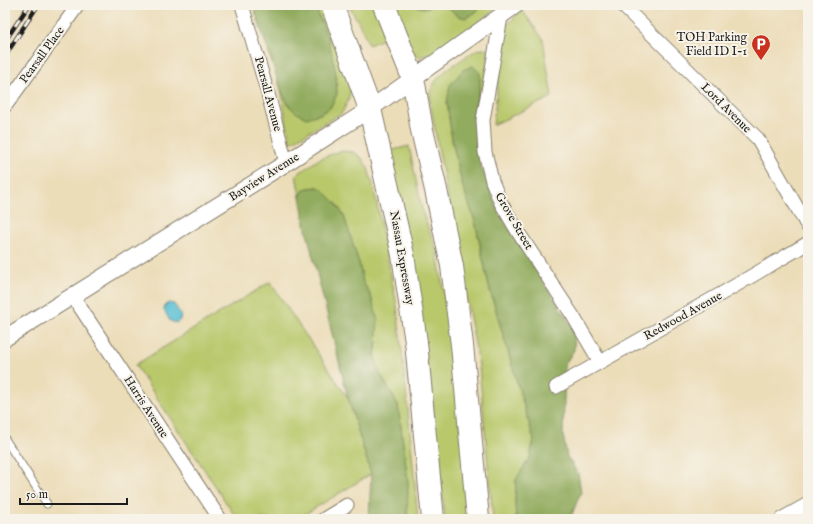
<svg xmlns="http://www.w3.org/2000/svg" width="813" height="524" font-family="'IM FELL English',serif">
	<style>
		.green { fill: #b8c86b; stroke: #6a7244 }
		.forest { fill: #92ac5f; stroke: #57643e }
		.water { fill: #57bfd4; stroke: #3a6e78 }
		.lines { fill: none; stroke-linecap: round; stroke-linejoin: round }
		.service-casing { stroke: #847c6a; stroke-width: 9 }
		.minor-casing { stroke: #847c6a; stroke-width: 15 }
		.tertiary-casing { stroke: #847c6a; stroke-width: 18 }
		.trunk-casing { stroke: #847c6a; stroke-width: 24 }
		.service { stroke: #fff; stroke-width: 7 }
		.minor { stroke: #fff; stroke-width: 13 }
		.tertiary { stroke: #fff; stroke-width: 16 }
		.trunk { stroke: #fff; stroke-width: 22 }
		.rail-casing { stroke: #1c1c1c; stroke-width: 4.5 }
		.rail { stroke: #f7f3e8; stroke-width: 3; stroke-dasharray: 9; stroke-linecap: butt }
		.labels { text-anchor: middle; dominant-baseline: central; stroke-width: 4; stroke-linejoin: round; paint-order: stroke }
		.poi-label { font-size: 12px; fill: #1c1c1c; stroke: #f7f3e8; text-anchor: end }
		.street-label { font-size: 12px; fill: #1c1c1c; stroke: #f7f3e8 }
	</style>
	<rect width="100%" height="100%" fill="#f7f3e8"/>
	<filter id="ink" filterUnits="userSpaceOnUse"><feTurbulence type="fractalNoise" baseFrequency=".025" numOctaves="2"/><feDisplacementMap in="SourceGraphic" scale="8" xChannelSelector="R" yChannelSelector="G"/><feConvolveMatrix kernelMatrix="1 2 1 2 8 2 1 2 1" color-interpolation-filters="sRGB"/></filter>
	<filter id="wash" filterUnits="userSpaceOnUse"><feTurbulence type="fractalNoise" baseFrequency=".012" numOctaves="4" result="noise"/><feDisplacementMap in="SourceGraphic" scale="16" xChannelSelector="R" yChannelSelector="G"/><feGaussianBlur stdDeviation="0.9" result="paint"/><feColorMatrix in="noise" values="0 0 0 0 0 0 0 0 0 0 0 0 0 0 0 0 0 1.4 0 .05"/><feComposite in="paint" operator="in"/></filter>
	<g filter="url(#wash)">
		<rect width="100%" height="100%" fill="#ecddb9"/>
		<g class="green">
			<polygon points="314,5 329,5 352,84 348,101 342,113 290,143 281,90 289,106 320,114 330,108 337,94 328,37"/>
			<polygon points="348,5 378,5 388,37 369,45 357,19"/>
			<polygon points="387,5 412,5 424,8 436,5 449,8 458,16 476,12 483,5 501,5 457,39 434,53 420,57 413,55"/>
			<polygon points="522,10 543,39 552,97 493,125 503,40 507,25"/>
			<path d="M 483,49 L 487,49 L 489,53 L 484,83 L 473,116 L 480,86 L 447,102 L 452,140 L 462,184 L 475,221 L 489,287 L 534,440 L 530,457 L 516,480 L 515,503 L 516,519 L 493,519 L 479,366 L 433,119 C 432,111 429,102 430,94 C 433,74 461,61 476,50 Z"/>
			<polygon points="409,146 423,214 436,248 454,349 469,519 445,519 428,371 389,151"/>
			<polygon points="340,151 353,152 361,157 368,168 374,189 397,306 407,399 418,519 407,519 408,482 398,405 379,372 375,357 377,343 371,296 363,282 359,263 352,243 336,203 323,190 318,187 308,188 302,192 300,197 296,175 319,159"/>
			<polygon points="270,282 348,398 371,474 297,519 237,519 135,365"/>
		</g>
		<g class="forest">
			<polygon points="253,5 314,5 328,37 336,73 337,94 330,108 320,114 306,118 297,113 289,106 281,90"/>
			<polygon points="412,5 483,5 476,12 466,18 458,16 449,8 436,5 424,8"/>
			<polygon points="473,66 480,73 480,86 473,116 481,166 499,213 575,331 574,350 565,364 563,435 567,457 578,473 581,492 570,519 516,519 515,503 516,480 530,457 534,440 489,287 475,221 462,184 452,140 447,102 450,85 463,70"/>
			<polygon points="318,187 323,190 336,203 344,216 359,263 363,282 371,296 378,320 375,357 379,372 398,405 408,482 407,519 369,519 371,474 348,398 306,229 300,197 302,192 308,188"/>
		</g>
		<polygon class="water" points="169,303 174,304 181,315 180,320 176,323 170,321 164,310 165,305"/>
	</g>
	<g filter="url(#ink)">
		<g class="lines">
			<defs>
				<polyline id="service" points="5,439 47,504"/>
				<g id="minor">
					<polyline points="242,5 268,94 286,163"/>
					<polyline points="622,5 758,139 808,227"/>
					<polyline points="501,17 483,120 485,152 492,181 501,203 518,232 573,316 600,362"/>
					<polyline points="6,105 78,5"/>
					<polyline points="72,295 220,519"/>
					<polyline points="556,387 721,294 808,243"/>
					<polyline points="324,519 347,505"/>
					<polyline points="781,519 808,504"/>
				</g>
				<polyline id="tertiary" points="5,338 286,163 370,109 516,5"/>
				<g id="trunk">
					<polyline points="332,5 370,109 403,255 416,342 433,519"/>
					<polyline points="384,5 413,78 422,130 436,190 452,266 462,345 478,519"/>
				</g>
			</defs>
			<use href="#service" class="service-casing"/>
			<use href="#minor" class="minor-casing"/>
			<use href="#tertiary" class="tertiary-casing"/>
			<use href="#trunk" class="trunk-casing"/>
			<use href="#service" class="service"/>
			<use href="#minor" class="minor"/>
			<use href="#tertiary" class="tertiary"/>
			<use href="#trunk" class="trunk"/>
			<defs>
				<g id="rail">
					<polyline points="5,41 29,5"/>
					<polyline points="5,56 38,5"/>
				</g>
			</defs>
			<use href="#rail" class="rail-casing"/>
			<use href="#rail" class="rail"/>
		</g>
	</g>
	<defs>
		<symbol id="parking-pin" viewBox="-11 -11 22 30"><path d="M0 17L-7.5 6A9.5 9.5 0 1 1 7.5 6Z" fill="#c8321e" stroke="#f7f3e8"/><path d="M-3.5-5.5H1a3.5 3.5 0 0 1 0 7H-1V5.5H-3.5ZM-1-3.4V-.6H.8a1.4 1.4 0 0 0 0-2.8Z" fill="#fff"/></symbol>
	</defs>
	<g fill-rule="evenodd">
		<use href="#parking-pin" x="750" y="33" width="22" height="30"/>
	</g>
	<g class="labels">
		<g class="poi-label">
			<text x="747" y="37">TOH Parking<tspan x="747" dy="14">Field ID I-1</tspan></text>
		</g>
		<g class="street-label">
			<text transform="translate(42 55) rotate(-54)">Pearsall Place</text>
			<text transform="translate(268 94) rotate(75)">Pearsall Avenue</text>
			<text transform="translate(726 108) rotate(45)">Lord Avenue</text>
			<text transform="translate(264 177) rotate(-32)">Bayview Avenue</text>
			<text transform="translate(514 221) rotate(60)">Grove Street</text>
			<text transform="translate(402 258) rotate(80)">Nassau Expressway</text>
			<text transform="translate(683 316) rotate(-29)">Redwood Avenue</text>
			<text transform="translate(146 407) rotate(57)">Harris Avenue</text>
		</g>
	</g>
	<rect width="813" height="524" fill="none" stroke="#f7f3e8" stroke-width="20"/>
	<path d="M20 498v6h107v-6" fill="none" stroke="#1c1c1c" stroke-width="2"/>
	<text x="26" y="498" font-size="12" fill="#1c1c1c" stroke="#f7f3e8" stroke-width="3" paint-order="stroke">50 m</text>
</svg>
